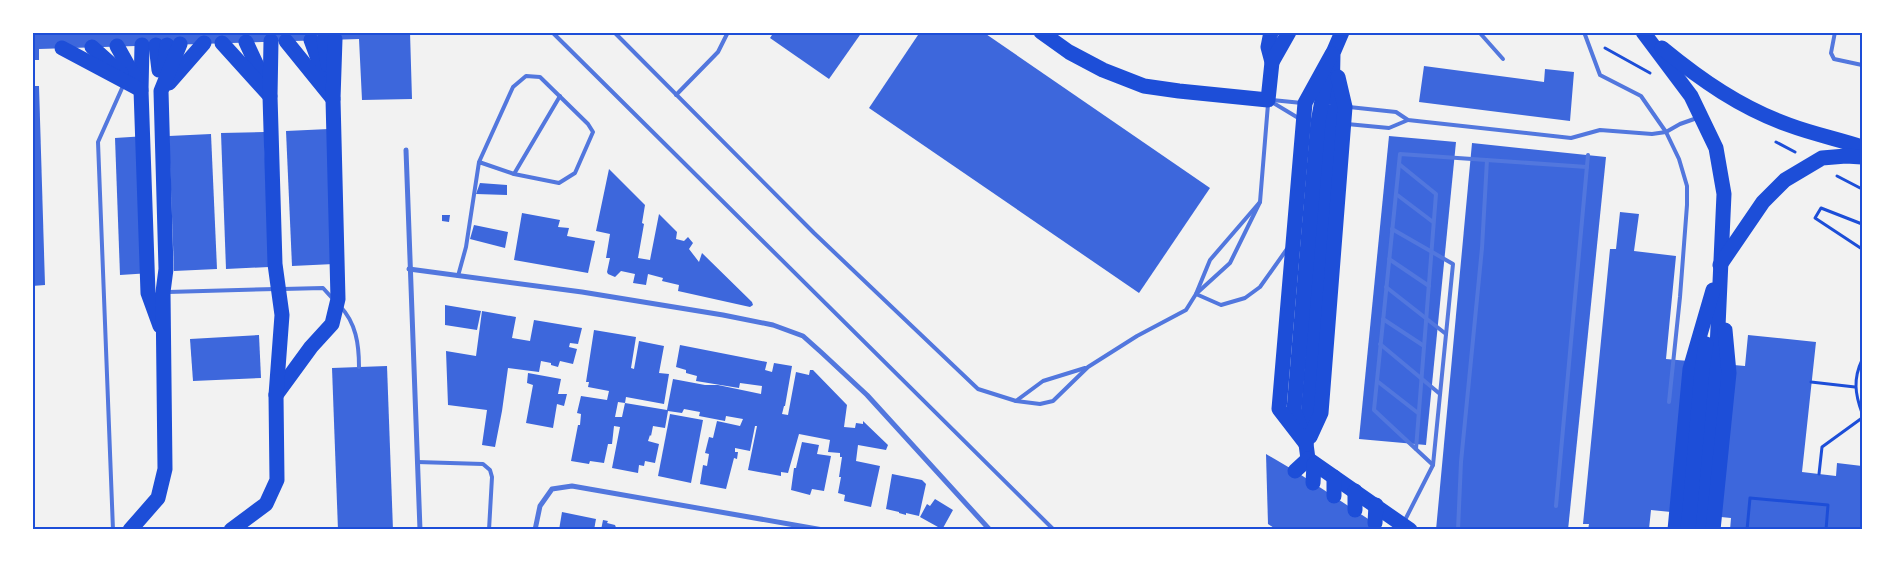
<svg xmlns="http://www.w3.org/2000/svg" width="1895" height="562" font-family="'Fira Sans',sans-serif">
	<style>
		.building { fill: #3d67dc }
		.lines { fill: none; stroke-linecap: round; stroke-linejoin: round }
		.path { stroke: #1d4ed8; stroke-width: 3 }
		.service { stroke: #5277de; stroke-width: 4 }
		.minor { stroke: #5277de; stroke-width: 5 }
		.motorway { stroke: #1d4ed8; stroke-width: 15 }
		.neatline { fill: none; stroke: #1d4ed8; stroke-width: 2 }
	</style>
	<rect width="100%" height="100%" fill="#f2f2f2"/>
	<g class="building">
		<polygon points="32,32 410,32 412,99 362,100 359,39 39,49 39,60 32,60"/>
		<polygon points="774,32 862,32 829,79 770,38"/>
		<polygon points="920,32 983,32 1210,188 1139,293 869,108"/>
		<polygon points="1424,66 1544,82 1545,69 1574,72 1570,121 1419,102"/>
		<polygon points="32,86 39,86 45,285 32,286"/>
		<polygon points="329,129 334,264 292,266 286,131"/>
		<polygon points="264,132 269,267 226,269 221,133"/>
		<polygon points="211,134 217,269 174,271 169,136"/>
		<polygon points="146,136 151,273 120,275 115,138"/>
		<polygon points="1389,136 1456,142 1426,445 1359,439"/>
		<polygon points="1472,143 1606,157 1568,530 1436,530"/>
		<polygon points="609,169 645,205 642,223 644,224 638,258 650,260 659,214 677,232 676,239 684,241 688,237 693,243 689,249 699,262 702,253 752,302 753,305 750,307 678,291 679,285 662,281 663,278 648,274 646,285 633,283 635,274 621,271 615,277 608,274 607,272 610,258 606,258 610,234 596,231"/>
		<polygon points="480,183 507,185 507,195 476,194"/>
		<polygon points="1620,212 1639,214 1634,251 1676,256 1666,359 1745,366 1748,335 1816,342 1802,472 1836,476 1837,463 1862,466 1862,530 1730,530 1731,518 1651,510 1649,529 1588,530 1589,524 1583,524 1610,249 1616,249"/>
		<polygon points="522,213 560,220 558,227 569,228 567,236 595,241 588,273 514,260"/>
		<polygon points="442,215 450,215 449,222 442,221"/>
		<polygon points="474,225 508,232 505,248 470,239"/>
		<polygon points="445,305 481,311 477,330 445,325"/>
		<polygon points="482,311 516,317 512,338 530,341 534,320 582,328 578,344 570,343 569,347 577,349 573,364 560,361 558,367 551,365 551,363 541,361 539,372 508,368 502,411 495,447 482,445 487,410 448,405 446,351 476,356"/>
		<polygon points="594,330 636,337 631,368 634,369 639,341 664,346 659,373 669,374 664,404 626,397 625,403 618,402 615,417 622,417 625,403 667,410 673,379 705,385 718,385 761,394 762,386 740,383 739,388 696,381 697,376 686,373 686,370 676,367 680,345 767,362 765,370 772,372 774,363 792,366 785,406 784,406 782,414 788,415 796,372 809,375 810,370 813,370 847,405 844,427 855,428 856,423 863,424 863,421 888,445 886,450 858,445 856,461 880,466 871,507 844,501 845,495 838,493 841,477 839,477 842,457 840,457 840,453 828,452 830,440 799,434 788,473 781,472 781,476 748,470 757,426 755,426 750,451 735,448 735,452 738,452 737,459 734,458 726,489 700,484 703,465 707,466 709,454 705,453 709,437 713,438 717,421 740,426 743,419 726,416 725,421 699,416 700,412 684,409 682,413 668,411 665,428 653,426 651,436 650,435 648,441 659,444 655,463 645,461 644,466 639,465 638,473 612,468 620,427 614,426 612,444 608,444 604,463 590,461 589,464 571,461 578,425 580,425 581,414 577,413 581,396 607,400 609,391 588,387 589,382 586,382"/>
		<polygon points="259,335 261,378 193,381 190,339"/>
		<polygon points="387,366 393,530 338,530 332,368"/>
		<polygon points="528,373 561,379 558,394 567,394 564,406 557,404 553,428 526,423 533,385 527,383"/>
		<polygon points="670,414 703,420 691,483 658,476"/>
		<polygon points="802,442 819,445 817,454 831,456 824,491 812,489 810,495 791,490 794,468 796,468"/>
		<polygon points="1266,454 1295,471 1385,530 1277,530 1268,524"/>
		<polygon points="892,474 922,480 926,484 919,516 906,513 906,515 899,513 899,512 886,509"/>
		<polygon points="935,499 953,510 943,528 938,527 920,517 927,504 930,506"/>
		<polygon points="562,512 596,519 594,530 559,530"/>
		<polygon points="603,520 608,521 607,523 615,525 617,530 601,530"/>
	</g>
	<g class="lines">
		<g class="path">
			<polyline points="1605,48 1650,73"/>
			<polyline points="1776,142 1795,152"/>
			<polyline points="1837,176 1862,189"/>
			<polyline points="1862,224 1821,208 1815,218 1862,249"/>
			<path d="M 1862,360 C 1853,379 1855,394 1862,413"/>
			<polyline points="1811,382 1855,387"/>
			<polyline points="1819,474 1822,447 1862,418"/>
			<polyline points="1747,530 1750,498 1828,505 1826,530"/>
		</g>
		<g class="service">
			<polyline points="552,32 1054,530"/>
			<polyline points="614,32 814,233 978,389 1016,401 1040,404 1053,401 1088,367 1137,336 1186,310 1196,294 1210,260 1260,202"/>
			<polyline points="1479,32 1503,59"/>
			<polyline points="1584,32 1600,75 1641,96 1666,132 1680,124 1697,118"/>
			<polyline points="1835,32 1831,53 1834,59 1862,65"/>
			<polyline points="676,95 718,52 728,32"/>
			<polyline points="1272,100 1302,103"/>
			<polyline points="1270,101 1300,119"/>
			<polyline points="1349,107 1396,112 1408,120 1571,138 1600,130 1652,134 1666,132 1679,159 1687,186 1687,205 1680,297 1669,402"/>
			<polyline points="1347,124 1389,128 1408,120"/>
			<polyline points="1399,164 1436,194 1416,449"/>
			<polyline points="514,174 560,96"/>
			<polyline points="1396,194 1433,222"/>
			<polyline points="1392,229 1453,264 1433,465 1404,522"/>
			<polyline points="1389,259 1429,286"/>
			<polyline points="458,276 466,247 479,162 513,87 526,76 540,77 588,124 593,132 575,173 559,183 514,174 479,162"/>
			<polyline points="1386,287 1446,334"/>
			<polyline points="283,289 323,288 333,299"/>
			<polyline points="168,292 276,289"/>
			<polyline points="1197,293 1230,263 1260,202 1268,104"/>
			<polyline points="1196,294 1221,305 1245,298 1260,287 1287,249"/>
			<path d="M 340,306 C 356,323 359,344 359,367"/>
			<polyline points="1383,319 1424,346"/>
			<polyline points="1380,344 1440,394"/>
			<polyline points="1377,381 1418,413"/>
			<polyline points="1016,401 1043,381 1085,368"/>
			<polyline points="417,462 483,464 490,470 492,477 489,530"/>
			<polyline points="1433,465 1374,410 1400,154 1587,167"/>
			<polyline points="1556,506 1588,155"/>
			<polyline points="113,530 98,142 123,86"/>
			<polyline points="1458,530 1461,462 1482,248 1487,160"/>
		</g>
		<g class="minor">
			<polyline points="406,150 420,530"/>
			<polyline points="409,269 582,292 723,315 773,325 803,336 822,353 867,395 990,530"/>
			<polyline points="535,530 540,506 552,489 572,486 823,530"/>
		</g>
		<g class="motorway">
			<polyline points="1041,32 1069,52 1103,70 1144,86 1179,91 1268,100 1272,62 1268,47 1271,32"/>
			<polyline points="1342,32 1333,53 1332,105 1306,444 1308,459 1410,530"/>
			<polyline points="1643,32 1691,96 1716,148 1724,194 1716,371 1700,530"/>
			<polyline points="311,40 328,86"/>
			<polyline points="324,40 328,65"/>
			<polyline points="286,41 333,99"/>
			<polyline points="246,42 265,83"/>
			<polyline points="222,43 270,96"/>
			<polyline points="142,45 141,90 148,293 160,326"/>
			<polyline points="156,45 159,70"/>
			<polyline points="117,46 136,80"/>
			<polyline points="92,47 121,73"/>
			<polyline points="62,48 141,90"/>
			<path d="M 1662,48 C 1701,80 1741,108 1789,125 C 1813,134 1838,139 1862,147"/>
			<polyline points="1272,62 1289,32"/>
			<polyline points="164,70 167,45"/>
			<polyline points="169,83 204,43"/>
			<polyline points="1720,265 1763,202 1785,180 1822,158 1846,156 1862,157"/>
			<polyline points="276,395 311,347 332,324 338,299 333,99 335,39"/>
			<polyline points="1301,430 1294,410 1318,122 1326,79"/>
			<polyline points="1310,437 1321,413 1323,388 1345,107 1338,77"/>
			<polyline points="1306,444 1279,409 1305,103 1332,54"/>
			<polyline points="1295,471 1308,459"/>
			<polyline points="1313,483 1314,464"/>
			<polyline points="1334,496 1334,477"/>
			<polyline points="1355,510 1355,491"/>
			<polyline points="1375,523 1376,505"/>
			<polyline points="130,530 158,498 165,469 163,292 166,269 161,91 180,44"/>
			<polyline points="231,530 266,504 277,480 276,395 282,315 275,264 270,96 271,41"/>
			<polyline points="1675,530 1690,369 1713,290"/>
			<polyline points="1688,530 1702,370 1706,344"/>
			<polyline points="1713,530 1729,373 1725,330"/>
		</g>
	</g>
	<rect width="1895" height="562" fill="none" stroke="#ffffff" stroke-width="68"/>
	<rect x="34" y="34" width="1827" height="494" class="neatline"/>
</svg>
